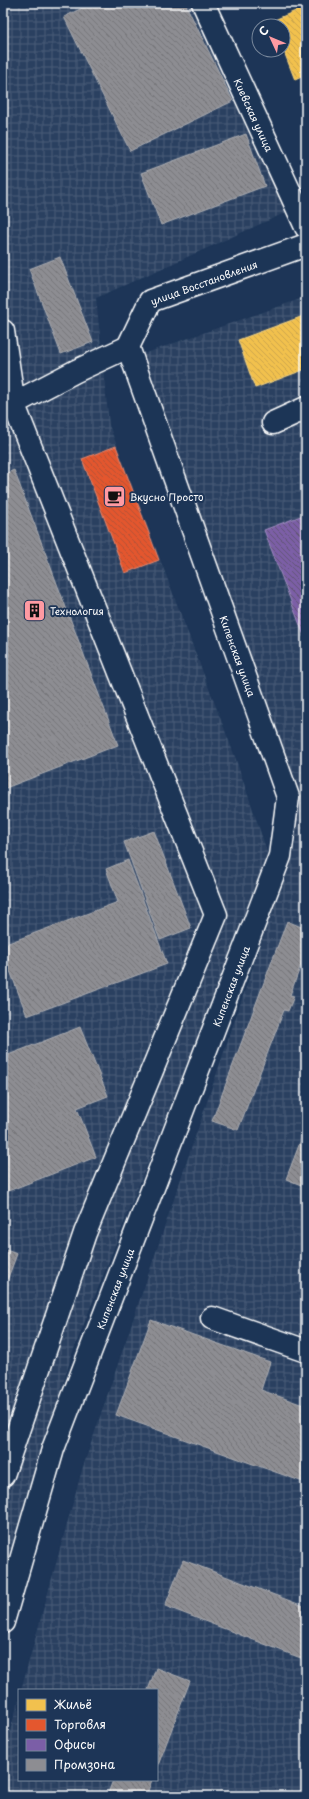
<svg xmlns="http://www.w3.org/2000/svg" width="309" height="1799" font-family="'Playpen Sans',sans-serif">
	<style>
		.industrial { fill: url(#industrial-grid) }
		.homes { fill: url(#homes-back-hatch); stroke: #f6d483 }
		.shops { fill: url(#shops-back-hatch); stroke: #ec896d }
		.offices { fill: url(#offices-back-hatch); stroke: #a38ec1 }
		.industry { fill: url(#industry-back-hatch); stroke: #afafb3 }
		.lines { fill: none; stroke-linecap: round; stroke-linejoin: round }
		.minor-casing { stroke: #fff; stroke-width: 25 }
		.minor { stroke: #1d3557; stroke-width: 22 }
		.labels { text-anchor: middle; dominant-baseline: central; stroke-width: 4; stroke-linejoin: round; paint-order: stroke }
		.street-label { font-size: 10px; fill: #fff; stroke: #1d3557 }
		.poi-label { font-size: 10px; fill: #fff; stroke: #1d3557; text-anchor: start }
	</style>
	<defs>
		<pattern id="industrial-grid" width="8" height="8" patternUnits="userSpaceOnUse"><rect width="8" height="8" fill="#2a4161"/><path d="M0 4h8M4 0v8" fill="none" stroke="#4a5e79"/></pattern>
		<pattern id="homes-back-hatch" width="6" height="6" patternUnits="userSpaceOnUse"><rect width="6" height="6" fill="#f2c14e"/><path d="M-1 5l2 2M0 0l6 6M5-1l2 2" fill="none" stroke="#c8a44e"/></pattern>
		<pattern id="shops-back-hatch" width="6" height="6" patternUnits="userSpaceOnUse"><rect width="6" height="6" fill="#e4572e"/><path d="M-1 5l2 2M0 0l6 6M5-1l2 2" fill="none" stroke="#af5338"/></pattern>
		<pattern id="offices-back-hatch" width="6" height="6" patternUnits="userSpaceOnUse"><rect width="6" height="6" fill="#7b5ea7"/><path d="M-1 5l2 2M0 0l6 6M5-1l2 2" fill="none" stroke="#5f5370"/></pattern>
		<pattern id="industry-back-hatch" width="6" height="6" patternUnits="userSpaceOnUse"><rect width="6" height="6" fill="#8d8d92"/><path d="M-1 5l2 2M0 0l6 6M5-1l2 2" fill="none" stroke="#76767a"/></pattern>
	</defs>
	<rect width="100%" height="100%" fill="#1d3557"/>
	<filter id="ink" filterUnits="userSpaceOnUse"><feTurbulence type="fractalNoise" baseFrequency=".025" numOctaves="2"/><feDisplacementMap in="SourceGraphic" scale="8" xChannelSelector="R" yChannelSelector="G"/><feConvolveMatrix kernelMatrix="1 2 1 2 8 2 1 2 1" color-interpolation-filters="sRGB"/></filter>
	<g filter="url(#ink)">
		<g class="industrial">
			<polygon points="3,3 196,3 287,212 96,298 109,425 235,757 269,857 72,1354 3,1588"/>
			<polygon points="306,297 306,1796 3,1796 3,1756 19,1699 19,1780 157,1780 157,1690 21,1690 82,1470 296,840 143,354"/>
		</g>
		<g class="homes">
			<polygon points="305,7 306,75 295,80 283,49 283,26 274,26 272,21"/>
			<polygon points="306,315 306,369 255,388 238,340"/>
		</g>
		<polygon class="shops" points="116,446 159,560 125,573 82,459"/>
		<polygon class="offices" points="306,514 306,641 264,530"/>
		<g class="industry">
			<polygon points="92,3 185,3 233,101 130,151 64,17"/>
			<polygon points="246,134 265,186 161,225 141,173"/>
			<polygon points="60,257 93,342 61,354 29,269"/>
			<polygon points="14,470 118,745 3,789 3,475"/>
			<polygon points="154,831 191,928 160,940 124,842"/>
			<polygon points="128,860 167,964 27,1016 3,952 3,945 118,902 106,869"/>
			<polygon points="287,921 306,929 306,951 290,995 294,996 288,1011 284,1010 238,1130 212,1121"/>
			<polygon points="80,1027 108,1096 77,1108 96,1157 3,1193 3,1057"/>
			<polygon points="306,1127 306,1187 286,1179"/>
			<polygon points="3,1249 17,1254 3,1291"/>
			<polygon points="151,1320 270,1362 261,1390 306,1406 306,1483 116,1415"/>
			<polygon points="183,1560 306,1607 306,1660 165,1606"/>
			<polygon points="156,1668 190,1681 157,1768 157,1690 148,1690"/>
			<polygon points="113,1780 152,1780 146,1796 107,1796"/>
		</g>
		<g class="lines">
			<defs>
				<g id="minor">
					<path id="s1" d="M 203,3 L 306,227"/>
					<polyline points="3,331 14,405 216,915 85,1233 3,1475"/>
					<path id="s2" d="M 128,347 L 150,301 L 306,245"/>
					<polyline points="3,409 76,371 128,347"/>
					<polyline points="273,423 306,408"/>
					<polyline points="212,1318 306,1351"/>
					<path id="s3" d="M 3,1622 L 53,1449 L 280,856 L 288,797 L 128,347"/>
				</g>
			</defs>
			<use href="#minor" class="minor-casing"/>
			<use href="#minor" class="minor"/>
		</g>
	</g>
	<defs>
		<symbol id="cafe-square" viewBox="-11 -11 22 22"><rect x="-9" y="-9" width="18" height="18" rx="4" fill="#ff9aa2" stroke="#1d3557"/><path d="M-5.5-4.5H6V0H3Q3 3.5 0 3.5H-2.5Q-5.5 3.5-5.5 0ZM3-3.2v2h1.7v-2ZM-6 4.5H4V6H-6Z" fill="#111"/></symbol>
		<symbol id="building-square" viewBox="-11 -11 22 22"><rect x="-9" y="-9" width="18" height="18" rx="4" fill="#ff9aa2" stroke="#1d3557"/><path d="M-4-6H4V6H1V3H-1V6H-4ZM-2.5-4.3h1.7v1.8h-1.7ZM.8-4.3h1.7v1.8H.8ZM-2.5-1h1.7V.8h-1.7ZM.8-1h1.7V.8H.8Z" fill="#111"/></symbol>
	</defs>
	<g fill-rule="evenodd">
		<use href="#cafe-square" x="102" y="484" width="25" height="25"/>
		<use href="#building-square" x="22" y="598" width="25" height="25"/>
	</g>
	<g class="labels">
		<g class="street-label">
			<text stroke="none"><textPath href="#s1" startOffset="123">Киевская улица</textPath></text>
			<text stroke="none"><textPath href="#s2" startOffset="108">улица Восстановления</textPath></text>
			<text transform="translate(238 656) rotate(70)">Кипенская улица</text>
			<text stroke="none"><textPath href="#s3" startOffset="676">Кипенская улица</textPath></text>
			<text stroke="none"><textPath href="#s3" startOffset="352">Кипенская улица</textPath></text>
		</g>
		<g class="poi-label">
			<text x="130" y="496">Вкусно Просто</text>
			<text x="50" y="610">Технология</text>
		</g>
	</g>
	<rect width="309" height="1799" fill="none" stroke="#1d3557" stroke-width="16"/>
	<rect x="8" y="8" width="293" height="1783" fill="none" stroke="#fff" stroke-width="1.5" filter="url(#ink)"/>
	<rect x="18" y="1689" width="140" height="92" fill="#1d3557" stroke="#77869a"/>
	<rect x="26" y="1699" width="20" height="12" fill="#f2c14e" stroke="#77869a"/>
	<text x="54" y="1709" font-size="12" fill="#ffffff">Жильё</text>
	<rect x="26" y="1719" width="20" height="12" fill="#e4572e" stroke="#77869a"/>
	<text x="54" y="1729" font-size="12" fill="#ffffff">Торговля</text>
	<rect x="26" y="1739" width="20" height="12" fill="#7b5ea7" stroke="#77869a"/>
	<text x="54" y="1749" font-size="12" fill="#ffffff">Офисы</text>
	<rect x="26" y="1759" width="20" height="12" fill="#8d8d92" stroke="#77869a"/>
	<text x="54" y="1769" font-size="12" fill="#ffffff">Промзона</text>
	<g transform="translate(271 38) rotate(314)"><circle r="19" fill="#1d3557" stroke="#77869a"/>
	<path d="M0-3L7 15L0 10L-7 15Z" fill="#ff9aa2"/>
	<text y="-6" font-size="11" font-weight="bold" text-anchor="middle" fill="#ffffff">С</text>
	</g>
</svg>
